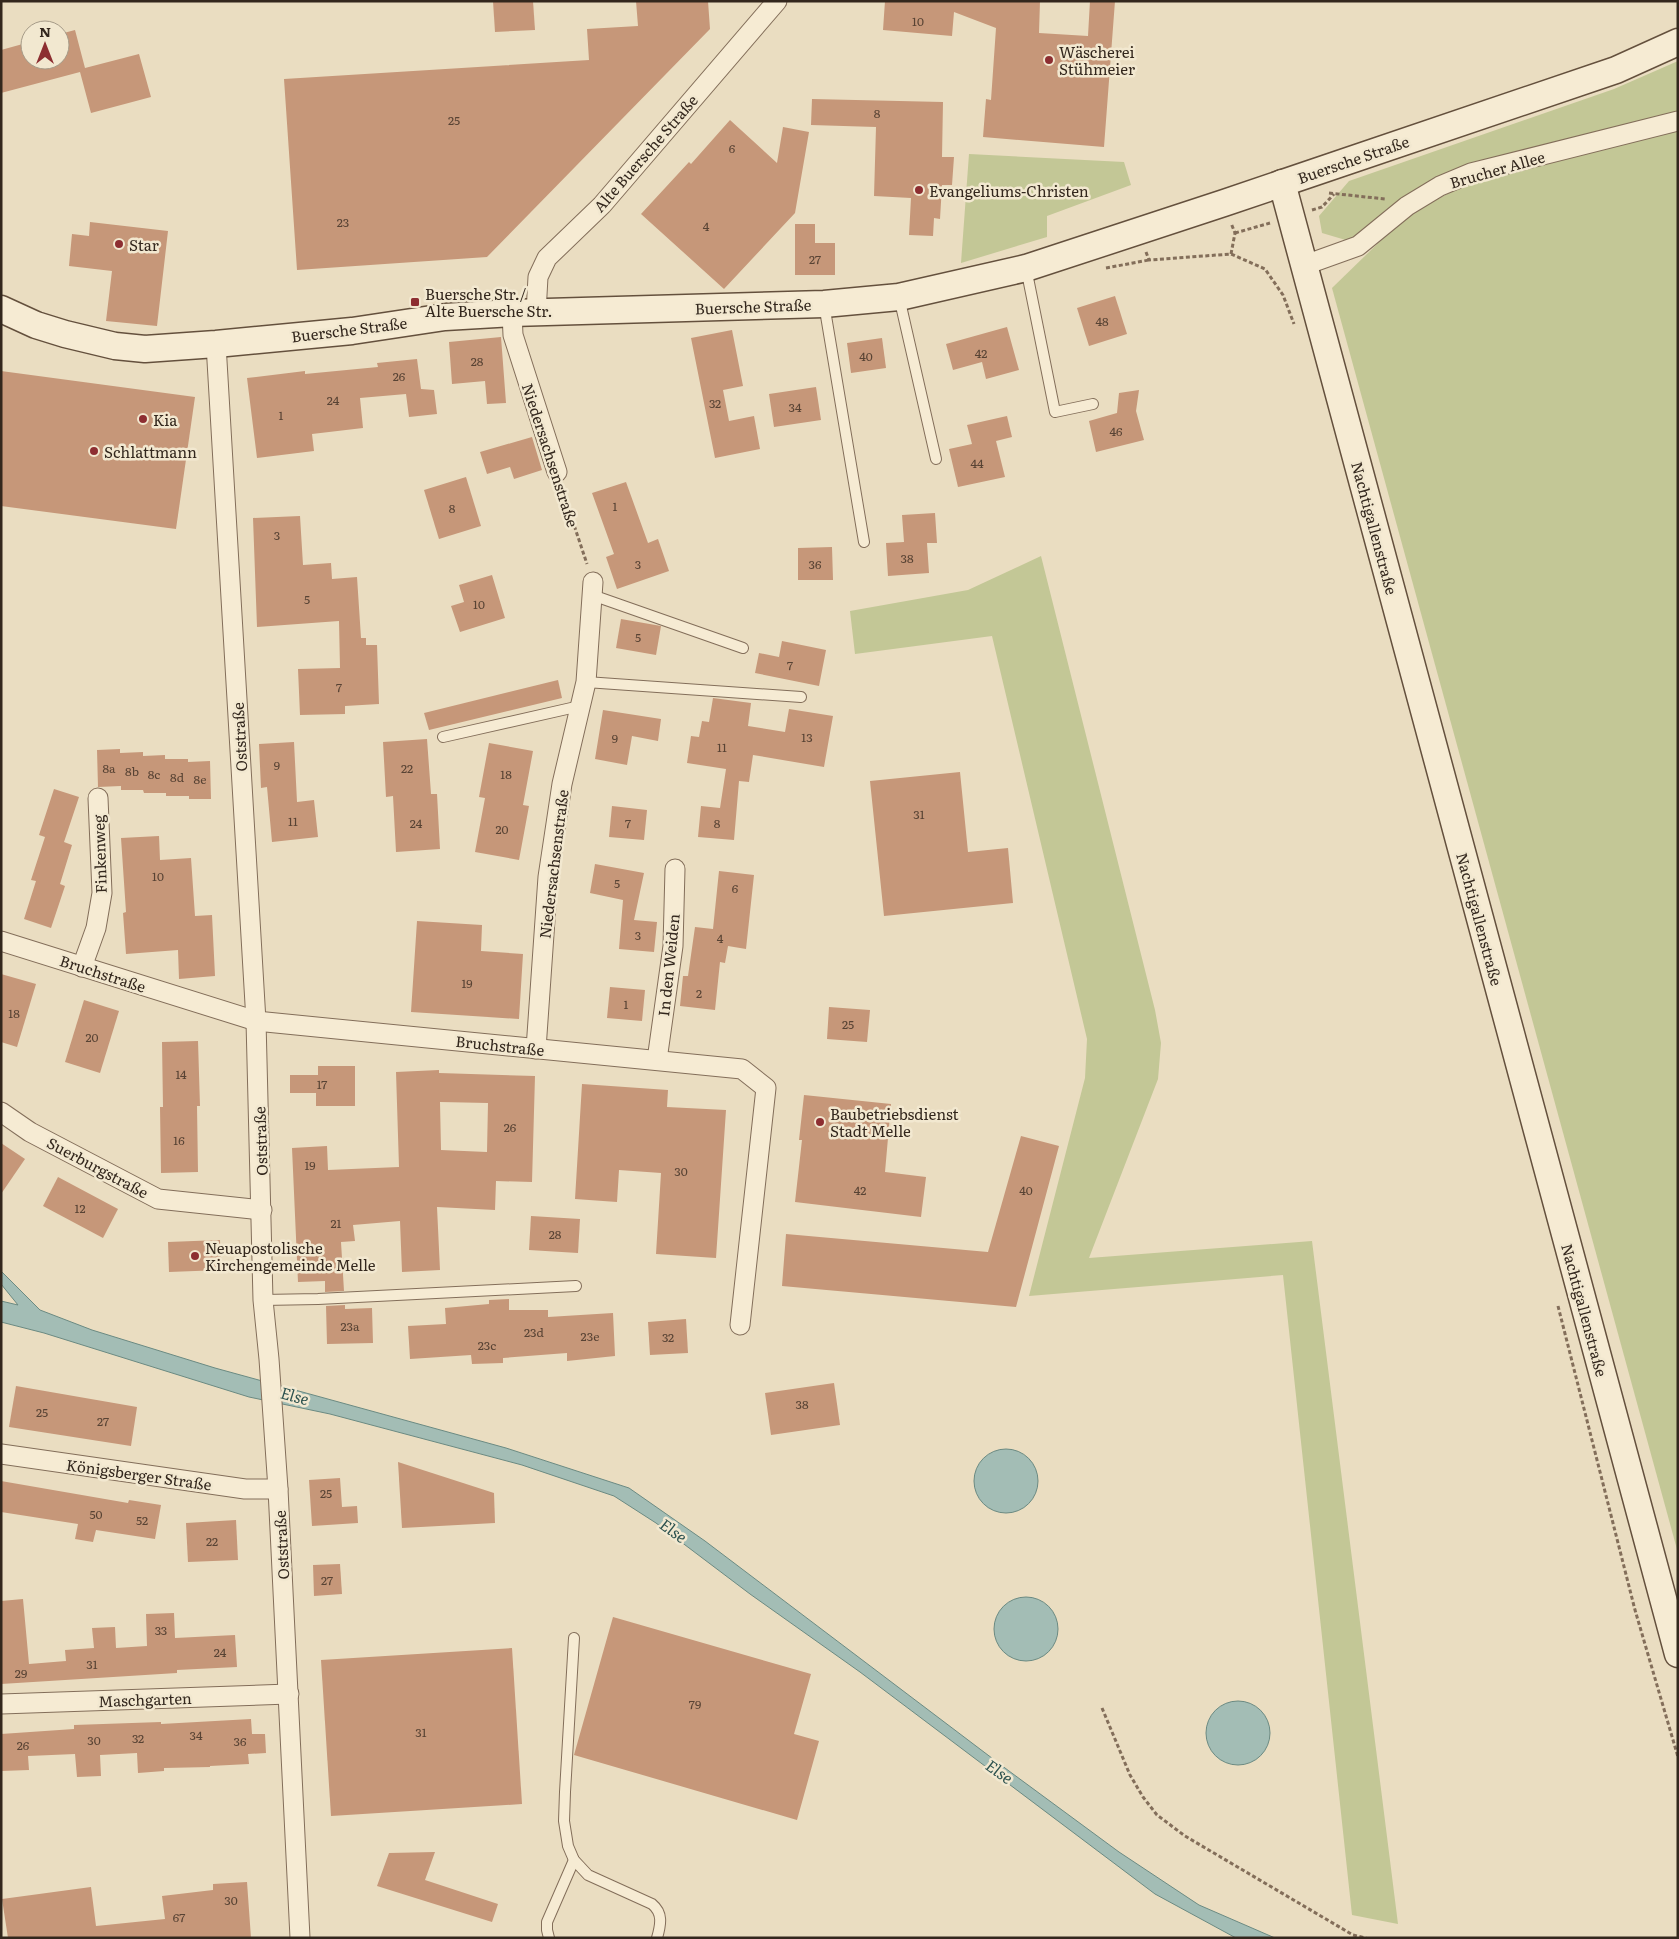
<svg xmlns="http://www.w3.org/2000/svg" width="1679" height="1939" font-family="Literata,serif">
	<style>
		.green { fill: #c3c796 }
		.water { fill: #a3bdb5; stroke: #6b8a82 }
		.building { fill: #c69779; fill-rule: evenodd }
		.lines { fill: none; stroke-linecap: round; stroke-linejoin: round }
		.service-casing { stroke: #836e5a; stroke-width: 12 }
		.minor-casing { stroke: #836e5a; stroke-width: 21 }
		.secondary-casing { stroke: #64503d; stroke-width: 29 }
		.path { stroke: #836e5a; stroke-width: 3; stroke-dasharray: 4 2.5; stroke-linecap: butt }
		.service { stroke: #f6ebd3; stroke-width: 10 }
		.minor { stroke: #f6ebd3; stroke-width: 19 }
		.secondary { stroke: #f6ebd3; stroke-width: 26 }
		.poi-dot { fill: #8d2e31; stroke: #f2e8d0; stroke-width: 2 }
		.labels { text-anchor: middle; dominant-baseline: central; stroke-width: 5; stroke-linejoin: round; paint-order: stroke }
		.number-label { font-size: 12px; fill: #584334 }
		.poi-label { font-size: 15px; fill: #33271d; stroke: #f2e8d0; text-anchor: start }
		.street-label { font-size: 15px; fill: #33271d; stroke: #f2e8d0 }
		.water-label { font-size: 16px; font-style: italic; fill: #2d524f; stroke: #f2e8d0 }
	</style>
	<rect width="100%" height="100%" fill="#eaddc1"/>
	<g class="green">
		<polygon points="1678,61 1678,114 1471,164 1349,241 1322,233 1319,216 1349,181 1614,89"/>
		<polygon points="1678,131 1678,1553 1332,288 1404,218 1467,183"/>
		<polygon points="969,154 1124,162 1131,185 1047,216 1047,237 961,263"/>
		<polygon points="1041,556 1155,1010 1161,1043 1158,1079 1089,1258 1312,1241 1398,1924 1352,1915 1283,1275 1029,1296 1085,1078 1087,1039 992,636 855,654 850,611 968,590"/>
	</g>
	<g class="water">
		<polygon points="1,1271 40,1310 92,1330 215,1368 506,1448 629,1488 705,1541 1009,1771 1119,1852 1199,1905 1275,1938 1236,1938 1155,1894 860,1672 750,1594 656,1523 614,1496 522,1465 330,1414 249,1397 44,1333 1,1322 1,1301 18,1305 1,1284"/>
		<circle cx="1006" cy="1481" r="32"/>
		<circle cx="1026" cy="1629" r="32"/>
		<circle cx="1238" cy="1733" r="32"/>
	</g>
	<g class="building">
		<polygon points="493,1 533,1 535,30 495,32"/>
		<polygon points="636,1 708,1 710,29 487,257 297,270 284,79 589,60 587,29 638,26"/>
		<polygon points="885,1 1040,1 1039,33 1088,36 1090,1 1115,1 1104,147 983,137 986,99 991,100 996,28 954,12 952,36 883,30"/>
		<polygon points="75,30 85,68 139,54 151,97 91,113 80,72 1,93 1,50 30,42 30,60 60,60 60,34"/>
		<polygon points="812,99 943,102 942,157 954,157 952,185 942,185 940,219 934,218 933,236 909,235 911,198 874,196 876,127 811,125"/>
		<polygon points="730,120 777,163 783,127 809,132 795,213 724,289 641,214 689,162 691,164"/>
		<polygon points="90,222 168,231 157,326 106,321 112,271 69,266 72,234 89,236"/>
		<polygon points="795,224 815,224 815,243 835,243 835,275 795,275"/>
		<polygon points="1115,296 1127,334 1089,346 1077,308"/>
		<polygon points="1007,327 1019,370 986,379 982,362 953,370 946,344"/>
		<polygon points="732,330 743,386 723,390 729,421 754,416 760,449 715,458 691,338"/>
		<polygon points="501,337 506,403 487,404 485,381 452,384 449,342"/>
		<polygon points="882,338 886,368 851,373 847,343"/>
		<polygon points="417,359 421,389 434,390 437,414 409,417 406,394 360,398 363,428 312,434 314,451 257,458 247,378 305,371 305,374 378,367 377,363"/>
		<polygon points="1,371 195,397 176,529 1,506"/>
		<polygon points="816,387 821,420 774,427 769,394"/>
		<polygon points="1139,390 1136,411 1144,440 1096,452 1089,421 1117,413 1119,393"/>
		<polygon points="1007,416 1012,437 996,441 1005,477 958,487 949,449 972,444 967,425"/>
		<polygon points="532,437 542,470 514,479 510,467 487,474 480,452"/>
		<polygon points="466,477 481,526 439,539 424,490"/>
		<polygon points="626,482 648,543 658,539 669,571 617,589 606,557 614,554 592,493"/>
		<polygon points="935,513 937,543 927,543 929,573 888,576 886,543 904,542 902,515"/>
		<polygon points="300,516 303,565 331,563 332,579 357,577 361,638 366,638 366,645 377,645 379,704 345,706 345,714 300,715 298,669 340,668 339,621 257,627 253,518"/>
		<polygon points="832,547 833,580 798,580 798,548"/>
		<polygon points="492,575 505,618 460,632 451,606 464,602 459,585"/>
		<polygon points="621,619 661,626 656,655 616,648"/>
		<polygon points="782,641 826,650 819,686 755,673 759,653 779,657"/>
		<polygon points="558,680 562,698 429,730 424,713"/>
		<polygon points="713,698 751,703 748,726 785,732 789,709 833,716 824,767 753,755 749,782 739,781 734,840 698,837 701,806 720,808 726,769 687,763 691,736 699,737 702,721 709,722"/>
		<polygon points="603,710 661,719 658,741 632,736 627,765 595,759"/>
		<polygon points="427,739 431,794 437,794 440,849 396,852 393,796 386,797 383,742"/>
		<polygon points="294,742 297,802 314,800 318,837 272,842 267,787 261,788 259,744"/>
		<polygon points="489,743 533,751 523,805 529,806 519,860 475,852 485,798 479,797"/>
		<polygon points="120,749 120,753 143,752 143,756 165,755 165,759 188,759 188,762 210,761 211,799 189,799 189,796 166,796 166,793 144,793 143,790 121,790 121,786 98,787 97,750"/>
		<polygon points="960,772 968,852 1008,848 1013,903 884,916 870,781"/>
		<polygon points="54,789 79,797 64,842 72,845 60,884 65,886 51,928 24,919 36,881 31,880 45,837 39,835"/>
		<polygon points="612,806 647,810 644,840 609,837"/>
		<polygon points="159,836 160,860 191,858 195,916 212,915 215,976 179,979 178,950 126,954 123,913 126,912 121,838"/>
		<polygon points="595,864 644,873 634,920 657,922 654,952 619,949 623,900 590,893"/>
		<polygon points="719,871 754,875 746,949 728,946 725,963 720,962 715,1010 680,1006 683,976 688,976 695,927 713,929"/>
		<polygon points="417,921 482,925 481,951 523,954 519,1019 411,1012"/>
		<polygon points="1,974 36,984 17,1047 1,1042"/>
		<polygon points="610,987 645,990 642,1021 607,1018"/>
		<polygon points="84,1000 119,1011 100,1073 65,1062"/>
		<polygon points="829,1007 870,1010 867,1042 827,1039"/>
		<polygon points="198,1041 200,1106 197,1106 198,1172 161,1173 160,1107 163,1107 162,1042"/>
		<polygon points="318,1066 355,1066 355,1106 316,1106 316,1093 290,1093 290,1075 318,1075"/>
		<path d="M 439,1070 L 439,1073 L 535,1076 L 532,1182 L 496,1181 L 495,1210 L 437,1207 L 440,1270 L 402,1272 L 400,1221 L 353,1225 L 355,1241 L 341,1242 L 344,1291 L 325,1292 L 325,1281 L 298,1282 L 292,1148 L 327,1146 L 328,1170 L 399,1167 L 396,1072 ZM 440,1102 L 488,1103 L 487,1152 L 441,1150 Z"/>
		<polygon points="582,1084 668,1090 667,1107 726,1110 716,1258 656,1254 661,1173 619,1170 617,1202 575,1199"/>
		<polygon points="804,1095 891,1104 885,1172 926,1177 921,1217 795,1202 802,1140 799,1140"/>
		<polygon points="1021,1136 1059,1146 1016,1307 782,1286 786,1234 988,1252"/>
		<polygon points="1,1143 25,1159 1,1194"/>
		<polygon points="58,1177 118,1209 103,1238 43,1206"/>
		<polygon points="531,1216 580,1219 578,1253 529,1250"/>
		<polygon points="220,1240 221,1270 169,1272 168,1242"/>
		<polygon points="509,1299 509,1310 548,1310 548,1317 613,1313 615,1356 567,1361 567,1353 503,1358 503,1363 472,1364 471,1355 410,1359 408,1326 446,1324 445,1308 489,1304 489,1300"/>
		<polygon points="345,1305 345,1309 372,1308 373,1343 327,1344 326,1306"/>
		<polygon points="686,1319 688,1353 650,1355 648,1322"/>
		<polygon points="834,1383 840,1425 771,1435 765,1393"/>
		<polygon points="16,1386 137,1407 131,1446 9,1427"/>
		<polygon points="398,1462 494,1493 495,1523 402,1528"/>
		<polygon points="340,1478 342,1507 357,1506 358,1523 312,1526 309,1480"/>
		<polygon points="1,1481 128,1503 129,1500 161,1505 155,1539 96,1530 93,1542 75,1539 78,1524 1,1512"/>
		<polygon points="236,1520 238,1560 188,1562 186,1523"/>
		<polygon points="340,1564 342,1594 314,1596 313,1565"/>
		<polygon points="23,1599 29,1664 66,1661 65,1650 94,1648 92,1628 115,1627 116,1648 147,1646 146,1614 174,1613 175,1638 235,1635 237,1667 177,1670 177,1673 1,1684 1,1601"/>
		<polygon points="613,1617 811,1674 794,1734 819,1741 797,1820 574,1755"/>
		<polygon points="512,1648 522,1804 331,1816 321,1660"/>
		<polygon points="251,1719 252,1734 265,1734 266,1753 248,1754 249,1764 210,1766 210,1767 164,1768 164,1771 138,1773 137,1753 100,1755 101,1776 77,1777 75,1754 28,1756 29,1770 1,1771 1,1734 74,1729 74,1725 161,1722 161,1724"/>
		<polygon points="435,1852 425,1880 498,1904 492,1922 377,1886 389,1853"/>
		<polygon points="247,1882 251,1938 8,1938 2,1899 91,1887 96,1926 165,1919 162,1896 213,1890 213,1884"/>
	</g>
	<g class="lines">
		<defs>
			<g id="service">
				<polyline points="1026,268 1055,412 1093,404"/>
				<polyline points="899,297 936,459"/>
				<polyline points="824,304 864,542"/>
				<polyline points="592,595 743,648"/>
				<polyline points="586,682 801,697"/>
				<polyline points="443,737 580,706"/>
				<polyline points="263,1300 318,1299 576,1286"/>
				<path d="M 574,1638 L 565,1792 L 564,1821 L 568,1846 L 574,1860 L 588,1875 L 652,1904 C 663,1913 661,1924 657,1938"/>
				<polyline points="549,1938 547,1930 547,1922 574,1860"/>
			</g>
			<g id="minor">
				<polyline points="1305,265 1358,246 1407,206 1440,186 1471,173 1678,121"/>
				<polyline points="512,313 513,335 557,472"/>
				<polyline points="536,313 538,277 547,258 602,205 777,1"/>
				<polyline points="216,344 256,1021 263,1300 269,1359 278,1489 300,1938"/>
				<polyline points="1,941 256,1021 742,1069 766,1088 740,1325"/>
				<polyline points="82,967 96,928 102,893 98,798"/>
				<polyline points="536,1049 548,877 562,784 586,682 593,582"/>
				<polyline points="657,1060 673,946 675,869"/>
				<polyline points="1,1112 30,1132 158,1199 262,1210"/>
				<polyline points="1,1454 245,1489 278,1489"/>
				<polyline points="1,1704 289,1694"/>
			</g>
			<g id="secondary">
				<polyline points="1282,183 1678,1654"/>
				<polyline points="1,309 36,325 65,334 115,346 145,349 216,344 352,331 445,317 512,313 824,304 899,297 1026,268 1224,203 1616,70 1678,42"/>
			</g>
		</defs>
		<use href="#service" class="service-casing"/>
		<use href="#minor" class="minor-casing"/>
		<use href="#secondary" class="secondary-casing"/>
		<g class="path">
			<polyline points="1329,193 1385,199"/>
			<polyline points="1312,210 1322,207 1334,194"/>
			<polyline points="1235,233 1270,223"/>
			<polyline points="1146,252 1149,260 1231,254 1265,269 1283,295 1294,324"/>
			<polyline points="1231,254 1235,233 1231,223"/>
			<polyline points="1106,268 1149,260"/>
			<polyline points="562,489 587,564"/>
			<polyline points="1558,1306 1635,1610 1678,1757"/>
			<polyline points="1102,1708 1130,1775 1143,1797 1157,1815 1185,1836 1353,1935 1366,1938"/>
		</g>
		<use href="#service" class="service"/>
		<use href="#minor" class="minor"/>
		<use href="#secondary" class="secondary"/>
	</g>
	<g class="poi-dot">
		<circle cx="1049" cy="60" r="5"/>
		<circle cx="919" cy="190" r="5"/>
		<circle cx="119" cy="244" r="5"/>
		<rect x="410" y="297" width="10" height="10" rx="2.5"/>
		<circle cx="143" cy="419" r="5"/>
		<circle cx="94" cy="451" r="5"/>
		<circle cx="820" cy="1122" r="5"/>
		<circle cx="195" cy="1256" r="5"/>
	</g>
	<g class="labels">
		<g class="number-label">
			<text x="918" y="21">10</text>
			<text x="877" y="113">8</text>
			<text x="454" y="120">25</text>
			<text x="732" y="148">6</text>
			<text x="343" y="222">23</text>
			<text x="706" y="226">4</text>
			<text x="815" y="259">27</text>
			<text x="1102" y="321">48</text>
			<text x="981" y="353">42</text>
			<text x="866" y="356">40</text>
			<text x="477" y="361">28</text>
			<text x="399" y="376">26</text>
			<text x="333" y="400">24</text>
			<text x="715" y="403">32</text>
			<text x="795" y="407">34</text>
			<text x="281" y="415">1</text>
			<text x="1116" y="431">46</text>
			<text x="977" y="463">44</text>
			<text x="615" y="506">1</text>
			<text x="452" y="508">8</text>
			<text x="277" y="535">3</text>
			<text x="907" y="558">38</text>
			<text x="638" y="564">3</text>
			<text x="815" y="564">36</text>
			<text x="307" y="599">5</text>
			<text x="479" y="604">10</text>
			<text x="638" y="637">5</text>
			<text x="790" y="665">7</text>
			<text x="339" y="687">7</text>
			<text x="807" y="737">13</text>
			<text x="615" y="738">9</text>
			<text x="722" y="747">11</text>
			<text x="277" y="765">9</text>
			<text x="109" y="768">8a</text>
			<text x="407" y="768">22</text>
			<text x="132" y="771">8b</text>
			<text x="154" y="774">8c</text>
			<text x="506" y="774">18</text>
			<text x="177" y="777">8d</text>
			<text x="200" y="779">8e</text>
			<text x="919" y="814">31</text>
			<text x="293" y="821">11</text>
			<text x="416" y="823">24</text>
			<text x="628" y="823">7</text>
			<text x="717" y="823">8</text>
			<text x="502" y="829">20</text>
			<text x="158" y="876">10</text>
			<text x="617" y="883">5</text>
			<text x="735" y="888">6</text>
			<text x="638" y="935">3</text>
			<text x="720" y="938">4</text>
			<text x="467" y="983">19</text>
			<text x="699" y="993">2</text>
			<text x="626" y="1004">1</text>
			<text x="14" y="1013">18</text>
			<text x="848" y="1024">25</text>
			<text x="92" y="1037">20</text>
			<text x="181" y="1074">14</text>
			<text x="322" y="1084">17</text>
			<text x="510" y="1127">26</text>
			<text x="179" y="1140">16</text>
			<text x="310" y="1165">19</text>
			<text x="681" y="1171">30</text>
			<text x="860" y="1190">42</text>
			<text x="1026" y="1190">40</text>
			<text x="80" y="1208">12</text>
			<text x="336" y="1223">21</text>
			<text x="555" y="1234">28</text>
			<text x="350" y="1326">23a</text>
			<text x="534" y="1332">23d</text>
			<text x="590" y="1336">23e</text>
			<text x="668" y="1337">32</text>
			<text x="487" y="1345">23c</text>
			<text x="802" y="1404">38</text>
			<text x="42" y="1412">25</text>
			<text x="103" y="1421">27</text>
			<text x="326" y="1493">25</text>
			<text x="96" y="1514">50</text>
			<text x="142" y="1520">52</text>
			<text x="212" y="1541">22</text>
			<text x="327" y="1580">27</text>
			<text x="161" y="1630">33</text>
			<text x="220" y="1652">24</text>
			<text x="92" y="1664">31</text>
			<text x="21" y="1673">29</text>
			<text x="695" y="1704">79</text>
			<text x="421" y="1732">31</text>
			<text x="196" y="1735">34</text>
			<text x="138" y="1738">32</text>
			<text x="94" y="1740">30</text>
			<text x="240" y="1741">36</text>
			<text x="23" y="1745">26</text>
			<text x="231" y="1900">30</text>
			<text x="179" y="1917">67</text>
		</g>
		<g class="poi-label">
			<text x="1059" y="51">Wäscherei<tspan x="1059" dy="17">Stühmeier</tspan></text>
			<text x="929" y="190">Evangeliums-Christen</text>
			<text x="129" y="244">Star</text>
			<text x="425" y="293">Buersche Str./<tspan x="425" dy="17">Alte Buersche Str.</tspan></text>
			<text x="153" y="419">Kia</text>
			<text x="104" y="451">Schlattmann</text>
			<text x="830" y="1113">Baubetriebsdienst<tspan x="830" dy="17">Stadt Melle</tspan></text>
			<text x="205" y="1247">Neuapostolische<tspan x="205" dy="17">Kirchengemeinde Melle</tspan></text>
		</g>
		<g class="street-label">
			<text transform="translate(645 153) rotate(-49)">Alte Buersche Straße</text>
			<text transform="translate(1353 159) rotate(-19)">Buersche Straße</text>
			<text transform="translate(1497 169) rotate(-16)">Brucher Allee</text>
			<text transform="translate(753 306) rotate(-2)">Buersche Straße</text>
			<text transform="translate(349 329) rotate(-7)">Buersche Straße</text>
			<text transform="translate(551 455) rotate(72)">Niedersachsenstraße</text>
			<text transform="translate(1375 528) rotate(75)">Nachtigallenstraße</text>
			<text transform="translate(239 737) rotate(-93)">Oststraße</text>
			<text transform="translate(99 854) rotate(-92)">Finkenweg</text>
			<text transform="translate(553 864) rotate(-83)">Niedersachsenstraße</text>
			<text transform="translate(1480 919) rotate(75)">Nachtigallenstraße</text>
			<text transform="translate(668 965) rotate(-84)">In den Weiden</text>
			<text transform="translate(103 973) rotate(18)">Bruchstraße</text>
			<text transform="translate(500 1045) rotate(6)">Bruchstraße</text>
			<text transform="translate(260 1141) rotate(-92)">Oststraße</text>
			<text transform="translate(98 1167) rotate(28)">Suerburgstraße</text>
			<text transform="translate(1585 1310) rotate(75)">Nachtigallenstraße</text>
			<text transform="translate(139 1474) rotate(8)">Königsberger Straße</text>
			<text transform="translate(281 1545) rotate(-93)">Oststraße</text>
			<text transform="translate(145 1699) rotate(-2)">Maschgarten</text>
		</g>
		<g class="water-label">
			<text transform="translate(295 1395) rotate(15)">Else</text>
			<text transform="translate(674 1530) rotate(36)">Else</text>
			<text transform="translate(1000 1771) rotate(36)">Else</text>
		</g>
	</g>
	<rect width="1679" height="1939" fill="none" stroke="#33271d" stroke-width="5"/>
	<g transform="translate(45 45)"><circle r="24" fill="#f2e8d0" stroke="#a69b88"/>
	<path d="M0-4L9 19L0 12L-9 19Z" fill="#8d2e31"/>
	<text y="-8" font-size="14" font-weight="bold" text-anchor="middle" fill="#33271d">N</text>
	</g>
</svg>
